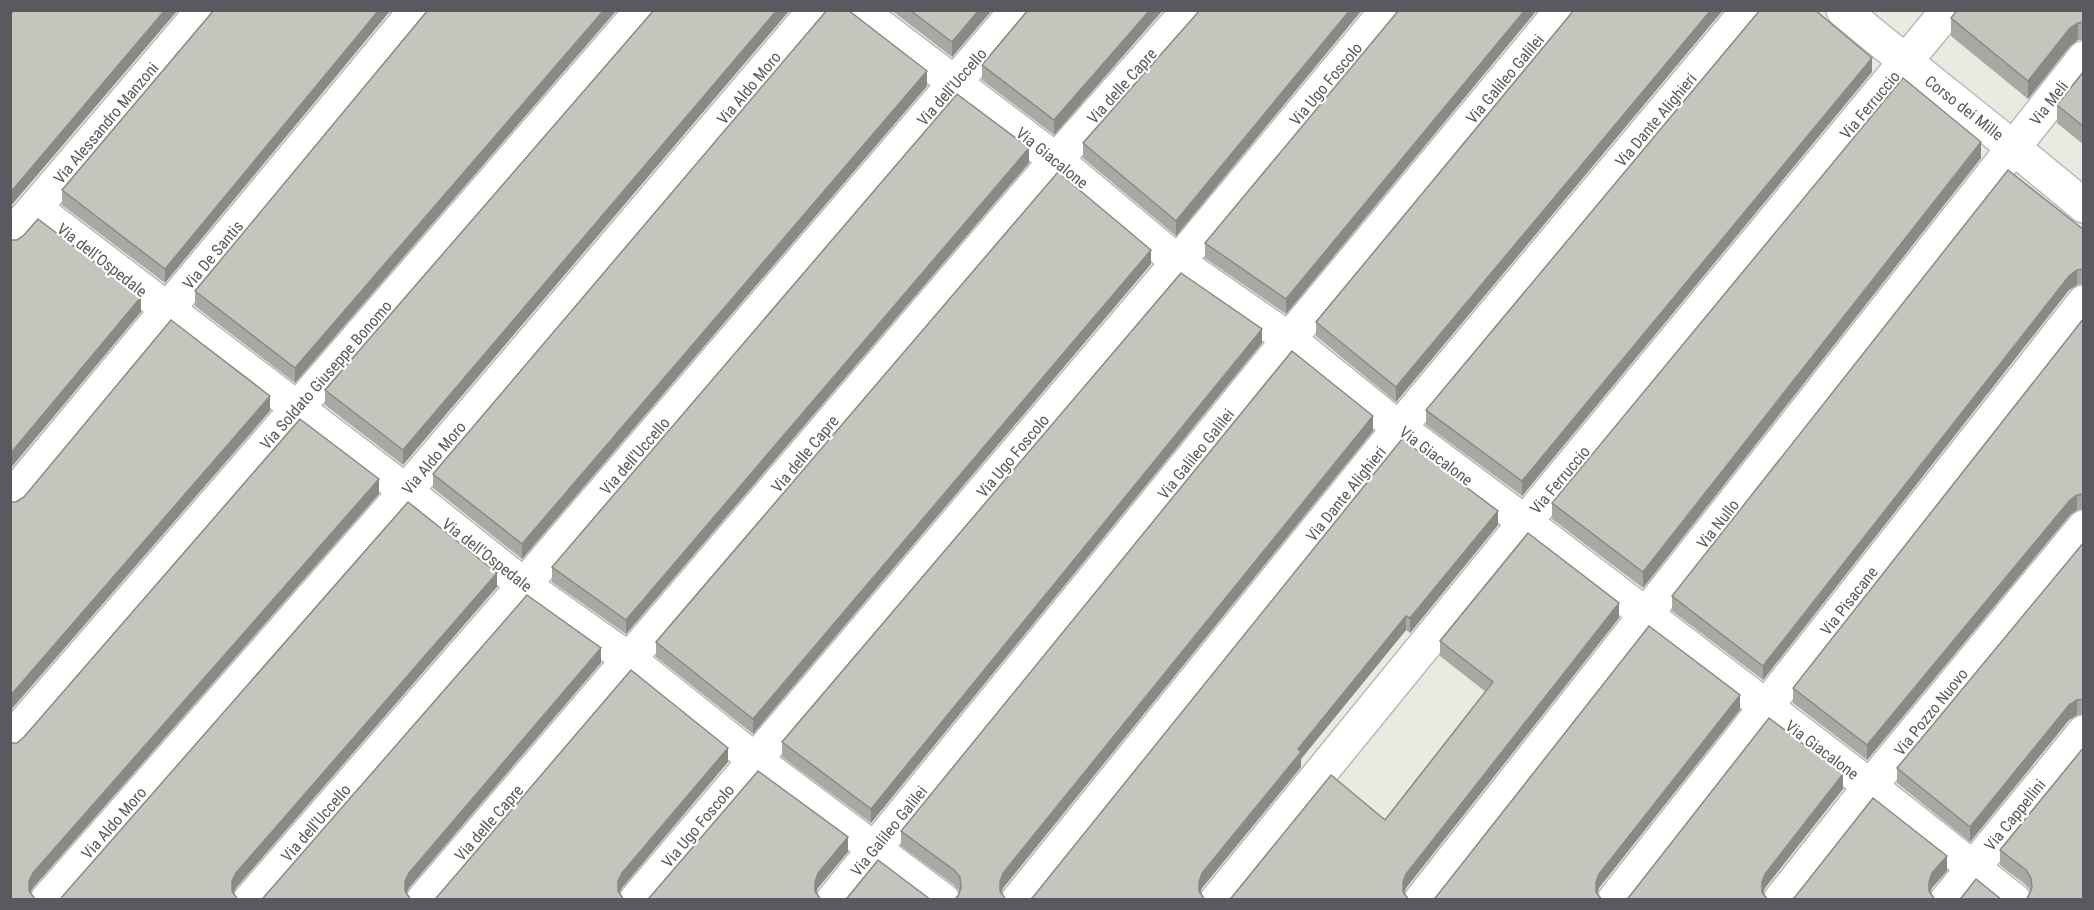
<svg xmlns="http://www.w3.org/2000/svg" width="2094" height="910" font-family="'Roboto Condensed',sans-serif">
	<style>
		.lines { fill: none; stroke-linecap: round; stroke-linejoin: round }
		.street-casing { stroke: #b8b8be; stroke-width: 36 }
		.secondary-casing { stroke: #b9b9c0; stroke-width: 36 }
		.street { stroke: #fff; stroke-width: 33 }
		.secondary { stroke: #fff; stroke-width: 33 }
		.wall { fill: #a9a9a3 }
		.shaded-wall { fill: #8a8a84 }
		.building { fill: #c5c5bd; stroke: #8a8a84; stroke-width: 1.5 }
		.labels { text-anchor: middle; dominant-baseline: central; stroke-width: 4.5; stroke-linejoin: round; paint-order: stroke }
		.street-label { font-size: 16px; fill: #595a5f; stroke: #fff }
	</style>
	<rect width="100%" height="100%" fill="#e9eae0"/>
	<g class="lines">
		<defs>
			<g id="street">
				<polyline points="859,10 1056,160 1178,262 1289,339 1399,428 1525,522 1870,786 2014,900"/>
				<polyline points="35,208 406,491 524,585 630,660 754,759 943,900"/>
				<polyline points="10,237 203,10"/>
				<polyline points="10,499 416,10"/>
				<polyline points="10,740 642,10"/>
				<polyline points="47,900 406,491 815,10"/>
				<polyline points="250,900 524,585 1017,10"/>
				<polyline points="423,900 1056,160 1189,10"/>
				<polyline points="636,900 1178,262 1387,10"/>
				<polyline points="833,900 1289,339 1562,10"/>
				<polyline points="1018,900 1399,428 1748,10"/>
				<polyline points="1217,900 1525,522 1948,10"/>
				<polyline points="1421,900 2084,58"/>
				<polyline points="1614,900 2084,302"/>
				<polyline points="1780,900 1870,786 2084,527"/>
				<polyline points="1947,900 2084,732"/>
			</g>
			<path id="secondary" d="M 1843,10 C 1923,77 2005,139 2084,206"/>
		</defs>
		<use href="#street" class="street-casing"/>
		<use href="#secondary" class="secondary-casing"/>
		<use href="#street" class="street"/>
		<use href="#secondary" class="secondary"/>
	</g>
	<g class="wall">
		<polygon points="214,10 165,283 62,205 62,190"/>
		<polygon points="428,10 295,383 195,306 195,291"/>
		<polygon points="654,10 403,465 325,405 325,390"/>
		<polygon points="891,10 992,10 952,57"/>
		<polygon points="1028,10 1163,10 1054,135 982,80 982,65"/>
		<polygon points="1200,10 1362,10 1176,236 1083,158 1083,143"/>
		<polygon points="1399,10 1537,10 1286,314 1205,258 1205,243"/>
		<polygon points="1574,10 1723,10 1396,402 1316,336 1316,322"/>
		<polygon points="2084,10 2084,40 2078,40 2070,46 2028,99 1951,36 1951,18"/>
		<polygon points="2084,71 2084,145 2057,123 2057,105"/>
		<polygon points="1872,72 1522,496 1426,425 1426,410"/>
		<polygon points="927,86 522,559 433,488 433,474"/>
		<polygon points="1981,158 1643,588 1552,519 1552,503"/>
		<polygon points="1029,163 626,634 552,582 552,567"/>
		<polygon points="2084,230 2084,284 2077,285 2069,290 1763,680 1672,611 1672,596"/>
		<polygon points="1151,264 753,734 656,657 656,642"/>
		<polygon points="2084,318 2084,509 2077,510 2070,515 1867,760 1793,703 1793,688"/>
		<polygon points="1262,343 871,823 782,757 782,742"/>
		<polygon points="1373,431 1003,888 1001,893 958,896 960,892 954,885 901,846 901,831"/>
		<polygon points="1498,525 1410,633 1406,630 1301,759 1301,767 1202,888 1200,893 1029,900"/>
		<polygon points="2084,542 2084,714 2077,715 2069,720 1970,842 1897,783 1897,768"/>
		<polygon points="1619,618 1406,888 1404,893 1228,900 1385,820 1486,692 1440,656 1440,641"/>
		<polygon points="2000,850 2084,900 2028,897 2031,892 2026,885 2000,865"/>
	</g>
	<g class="shaded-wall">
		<polygon points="165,10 178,10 10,207 10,193"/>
		<polygon points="379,10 391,10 165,283 165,269"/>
		<polygon points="604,10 617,10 295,383 295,368"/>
		<polygon points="777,10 790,10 403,465 403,450"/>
		<polygon points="979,10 992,10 952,57 952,42"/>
		<polygon points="1150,10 1163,10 1054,135 1054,120"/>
		<polygon points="1350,10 1362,10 1176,236 1176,221"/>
		<polygon points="1525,10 1537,10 1286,314 1286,299"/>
		<polygon points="1711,10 1723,10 1396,402 1396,387"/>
		<polygon points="2078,23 2078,40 2070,46 2028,99 2028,81 2070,28"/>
		<polygon points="1872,58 1872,72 1522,496 1522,481"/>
		<polygon points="927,71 927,86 522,559 522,544"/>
		<polygon points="1981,142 1981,158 1643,588 1643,572"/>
		<polygon points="1029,148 1029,163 626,634 626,620"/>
		<polygon points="1151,250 1151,264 753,734 753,719"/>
		<polygon points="2077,270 2077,285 2069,290 1763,680 1763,666 2069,276"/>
		<polygon points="141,297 141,312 10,469 10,454"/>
		<polygon points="1262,329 1262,343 871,823 871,809"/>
		<polygon points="270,396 270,411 10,711 10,696"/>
		<polygon points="1373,416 1373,431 1003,888 1000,897 1000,882 1003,873"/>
		<polygon points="379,479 379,494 33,888 29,896 29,881 33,873"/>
		<polygon points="2077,495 2077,510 2070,515 1867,760 1867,745 2070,500"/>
		<polygon points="1498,511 1498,525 1410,633 1410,618"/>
		<polygon points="497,573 497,587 236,888 232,896 232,881 236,873"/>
		<polygon points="1619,603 1619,618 1406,888 1403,897 1403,882 1406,874"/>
		<polygon points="1406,616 1406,630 1301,759 1301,767 1202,888 1199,896 1199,882 1202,873 1298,749"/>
		<polygon points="601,648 601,663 409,888 405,896 405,881 409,873"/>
		<polygon points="1740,695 1740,710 1599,888 1596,897 1596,882 1599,874"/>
		<polygon points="2077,700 2077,715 2069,720 1970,842 1970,827 2069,705"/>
		<polygon points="728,748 728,762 622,888 618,896 618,881 622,873"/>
		<polygon points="1843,774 1843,789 1765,888 1762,897 1762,882 1765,874"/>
		<polygon points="848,837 848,852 818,888 815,896 815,882 818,873"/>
		<polygon points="1947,856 1947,871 1932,888 1929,896 1929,882 1932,873"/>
	</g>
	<g class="building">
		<polygon points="14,10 165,10 10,193 10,15"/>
		<polygon points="214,10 379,10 165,269 62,190"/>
		<polygon points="428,10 604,10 295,368 195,291"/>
		<polygon points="654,10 777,10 403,450 325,390"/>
		<polygon points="827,10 848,10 927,71 522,544 433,474"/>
		<polygon points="910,10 979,10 952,42"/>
		<polygon points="1028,10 1150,10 1054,120 982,65"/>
		<polygon points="1200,10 1350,10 1176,221 1083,143"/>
		<polygon points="1399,10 1525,10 1286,299 1205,243"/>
		<polygon points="1574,10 1711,10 1396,387 1316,322"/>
		<polygon points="1760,10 1815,10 1872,58 1522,481 1426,410"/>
		<polygon points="1957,10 2084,10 2084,22 2078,23 2070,28 2028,81 1951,18"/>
		<polygon points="2084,71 2084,127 2057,105"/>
		<polygon points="1903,78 1981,142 1643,572 1552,503"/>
		<polygon points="957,94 1029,148 626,620 552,567"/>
		<polygon points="2008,170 2084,230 2084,269 2077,270 2069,276 1763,666 1672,596"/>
		<polygon points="1058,172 1151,250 753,719 656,642"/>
		<polygon points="38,219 141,297 10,454 10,240 17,240 24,235"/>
		<polygon points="1181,273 1262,329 871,809 782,742"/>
		<polygon points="2084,318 2084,494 2077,495 2070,500 1867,745 1793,688"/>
		<polygon points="171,320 270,396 10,696 10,502 16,502 24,497"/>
		<polygon points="1292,351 1373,416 1003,873 1000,882 1000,891 1006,900 954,900 958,896 961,888 960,877 954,870 901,831"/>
		<polygon points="300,419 379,479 33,873 29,881 29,891 36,900 10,900 10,743 17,743 24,737"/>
		<polygon points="1402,439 1498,511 1410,618 1406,616 1298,749 1301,752 1202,873 1199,882 1199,891 1205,900 1029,900 1033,897"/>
		<polygon points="408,502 497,573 236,873 232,881 232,891 238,900 58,900 61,898"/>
		<polygon points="1528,533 1619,603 1406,874 1403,882 1403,892 1409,900 1228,900 1232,897 1331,775 1385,820 1493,682 1440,641"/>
		<polygon points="2084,542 2084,699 2077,700 2069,705 1970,827 1897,768"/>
		<polygon points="527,595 601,648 409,873 405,881 405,891 411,900 261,900 264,897"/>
		<polygon points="1649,626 1740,695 1599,874 1596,882 1596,892 1602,900 1432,900 1436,897"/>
		<polygon points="631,670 728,748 622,873 618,881 618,891 624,900 434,900 437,897"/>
		<polygon points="1769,718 1843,774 1765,874 1762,882 1762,892 1768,900 1625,900 1629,897"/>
		<polygon points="2084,747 2084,900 2025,900 2028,897 2032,888 2031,878 2026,870 2000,850"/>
		<polygon points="758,771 848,837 818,873 815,882 815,891 821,900 647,900 650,897"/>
		<polygon points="1873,798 1947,856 1932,873 1929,882 1929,891 1935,900 1791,900 1795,897"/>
		<polygon points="878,860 931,900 844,900 848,897"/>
		<polygon points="1976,879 2002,900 1958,900 1962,897"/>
	</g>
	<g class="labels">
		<g class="street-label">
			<text transform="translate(1505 79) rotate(-50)">Via Galileo Galilei</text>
			<text transform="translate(1326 84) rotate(-50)">Via Ugo Foscolo</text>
			<text transform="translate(1122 86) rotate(-48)">Via delle Capre</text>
			<text transform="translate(952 87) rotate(-49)">Via dell'Uccello</text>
			<text transform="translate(749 88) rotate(-50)">Via Aldo Moro</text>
			<text transform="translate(2049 103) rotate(-52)">Via Meli</text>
			<text transform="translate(1870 105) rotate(-50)">Via Ferruccio</text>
			<text transform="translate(1964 108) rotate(38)">Corso dei Mille</text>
			<text transform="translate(1656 120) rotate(-50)">Via Dante Alighieri</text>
			<text transform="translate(106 123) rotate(-50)">Via Alessandro Manzoni</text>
			<text transform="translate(1052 158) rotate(39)">Via Giacalone</text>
			<text transform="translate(213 255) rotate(-50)">Via De Santis</text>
			<text transform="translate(102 260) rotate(38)">Via dell'Ospedale</text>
			<text transform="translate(326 375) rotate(-49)">Via Soldato Giuseppe Bonomo</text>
			<text transform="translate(805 454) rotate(-50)">Via delle Capre</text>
			<text transform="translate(1196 454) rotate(-51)">Via Galileo Galilei</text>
			<text transform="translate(635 456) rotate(-49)">Via dell'Uccello</text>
			<text transform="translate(1013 456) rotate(-50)">Via Ugo Foscolo</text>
			<text transform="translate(1436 456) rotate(37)">Via Giacalone</text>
			<text transform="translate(434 458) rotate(-50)">Via Aldo Moro</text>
			<text transform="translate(1560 480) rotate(-50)">Via Ferruccio</text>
			<text transform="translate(1346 494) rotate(-51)">Via Dante Alighieri</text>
			<text transform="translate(1718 524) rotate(-52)">Via Nullo</text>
			<text transform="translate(487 555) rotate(38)">Via dell'Ospedale</text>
			<text transform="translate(1849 601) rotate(-52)">Via Pisacane</text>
			<text transform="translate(1931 712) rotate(-51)">Via Pozzo Nuovo</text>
			<text transform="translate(1822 750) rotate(37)">Via Giacalone</text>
			<text transform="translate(2015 815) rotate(-51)">Via Cappellini</text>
			<text transform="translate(114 823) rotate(-49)">Via Aldo Moro</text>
			<text transform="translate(316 823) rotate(-49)">Via dell'Uccello</text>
			<text transform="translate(489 823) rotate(-49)">Via delle Capre</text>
			<text transform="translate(698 826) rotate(-50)">Via Ugo Foscolo</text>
			<text transform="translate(889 831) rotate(-51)">Via Galileo Galilei</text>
		</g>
	</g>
	<rect width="2094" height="910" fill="none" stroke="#595a5f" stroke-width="24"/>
</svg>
